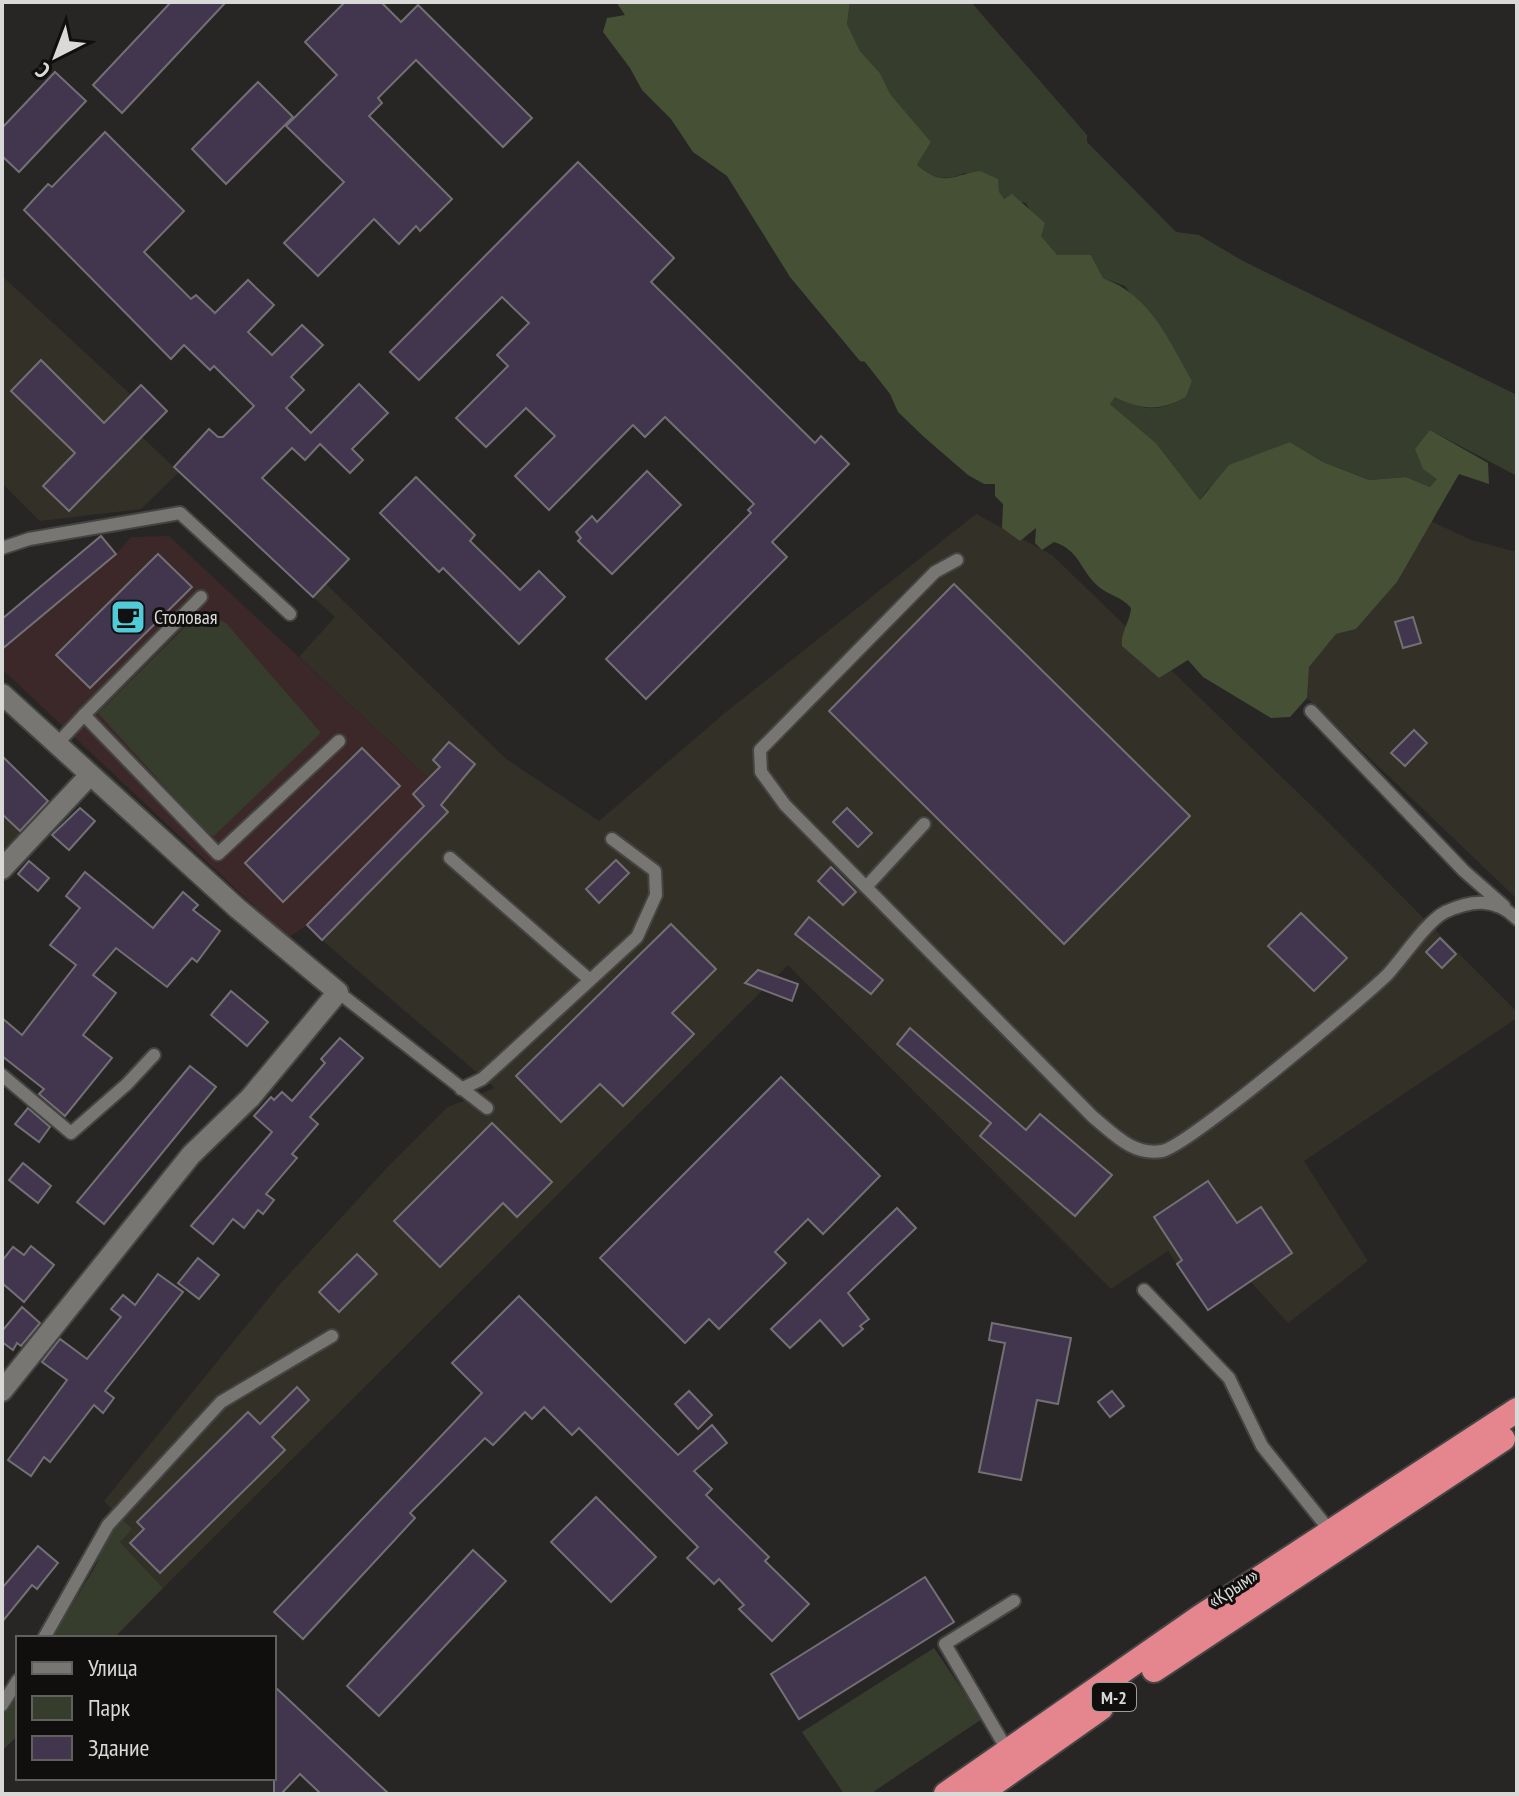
<svg xmlns="http://www.w3.org/2000/svg" width="1519" height="1796" font-family="'PT Sans Narrow',sans-serif">
	<style>
		.commercial { fill: #3c2829 }
		.built { fill: #323027 }
		.green { fill: #363d2d }
		.forest { fill: #455035 }
		.building { fill: #42354e; stroke: #727073; stroke-width: 2 }
		.lines { fill: none; stroke-linecap: round; stroke-linejoin: round }
		.lane-casing { stroke: #444442; stroke-width: 16 }
		.street-casing { stroke: #444442; stroke-width: 24 }
		.highway-casing { stroke: #444442; stroke-width: 28 }
		.lane { stroke: #777673; stroke-width: 12 }
		.street { stroke: #777673; stroke-width: 20 }
		.highway { stroke: #e5868e; stroke-width: 24 }
		.labels { text-anchor: middle; dominant-baseline: central; stroke-width: 6; stroke-linejoin: round; paint-order: stroke }
		.shield { fill: #100f0e; stroke: #9d9c9b; stroke-width: 2 }
		.shield-label { font-size: 18px; font-weight: bold; fill: #d9d9d7 }
		.poi-label { font-size: 20px; fill: #d9d9d7; stroke: #100f0e; text-anchor: start }
		.street-label { font-size: 20px; fill: #d9d9d7; stroke: #100f0e }
	</style>
	<rect width="100%" height="100%" fill="#272624"/>
	<polygon class="commercial" points="169,536 440,789 307,925 288,938 2,669 2,649 116,554 131,537"/>
	<g class="built">
		<polygon points="2,276 131,395 141,385 167,411 142,437 179,472 141,509 40,521 2,483"/>
		<polygon points="976,514 1052,555 1320,814 1517,1012 1517,1018 1304,1161 1368,1261 1288,1323 1250,1281 1208,1310 1168,1251 1111,1289 788,965 163,1588 120,1542 120,1518 104,1501 281,1283 384,1171 448,1107 495,1088 322,940 440,789 299,657 335,617 313,597 326,584 506,759 599,821 726,712"/>
		<polygon points="1431,521 1471,540 1517,552 1517,899 1307,698 1308,667 1336,634 1356,629 1397,582"/>
		<polygon points="2,756 50,803 2,856"/>
	</g>
	<g class="green">
		<path d="M 850,2 L 971,2 L 1087,135 L 1087,142 L 1176,232 L 1199,235 L 1243,261 L 1517,395 L 1517,476 L 1430,430 L 1438,480 L 1430,487 L 1406,477 L 1369,480 L 1323,462 L 1290,442 C 1260,454 1217,472 1200,500 L 1156,443 L 1110,404 L 1115,396 C 1143,411 1157,413 1186,397 L 1192,381 L 1125,286 L 1103,278 L 1091,255 L 1057,256 L 1040,236 L 1044,223 L 1032,215 L 1026,203 L 1005,199 L 965,173 C 944,182 934,178 917,165 L 931,142 L 890,95 L 880,73 L 860,51 L 847,24 Z"/>
		<polygon points="200,612 226,623 321,733 214,836 207,833 98,713"/>
		<polygon points="120,1518 132,1529 120,1542 163,1588 114,1638 52,1638 95,1567 111,1528"/>
		<polygon points="934,1648 982,1719 870,1794 844,1794 802,1732"/>
		<polygon points="18,1688 18,1735 2,1751 2,1713"/>
	</g>
	<path class="forest" d="M 616,2 L 850,2 L 847,24 L 860,51 L 880,73 L 890,94 L 931,142 L 917,165 C 944,187 950,176 980,171 L 998,179 L 999,192 L 1004,199 L 1012,194 L 1045,223 L 1041,236 L 1057,255 L 1091,255 L 1103,278 C 1151,296 1168,339 1192,381 L 1186,397 C 1159,412 1141,410 1115,397 L 1110,404 L 1156,443 L 1200,500 L 1229,465 L 1290,442 L 1323,462 L 1369,480 L 1406,477 L 1430,487 L 1437,479 L 1423,469 L 1415,449 L 1430,430 L 1488,463 L 1489,484 L 1459,474 L 1397,582 L 1356,629 L 1336,634 L 1309,667 L 1307,698 L 1290,717 L 1271,718 L 1203,677 L 1188,660 L 1159,678 L 1122,646 C 1120,633 1130,622 1131,608 C 1121,596 1110,596 1099,587 C 1079,570 1081,551 1054,542 L 1042,550 L 1035,543 L 1036,528 L 1020,541 L 1002,528 L 1003,504 L 995,496 L 995,484 L 984,484 L 968,475 L 924,437 L 898,412 L 890,394 L 865,362 L 860,361 L 790,277 L 727,176 L 693,152 L 671,119 L 642,90 L 630,68 L 603,32 L 607,18 L 625,15 Z"/>
	<g class="building">
		<polygon points="171,2 226,2 122,113 93,85"/>
		<polygon points="345,2 381,2 401,22 418,5 532,118 503,147 416,60 378,98 382,103 369,116 452,199 420,231 416,226 399,244 374,219 318,276 284,243 344,182 286,126 337,75 305,42"/>
		<polygon points="55,72 86,101 19,172 2,156 2,128"/>
		<polygon points="258,82 293,117 226,184 192,149"/>
		<polygon points="105,132 184,211 144,252 191,299 196,295 215,313 248,280 274,305 248,332 272,355 302,325 323,345 291,377 304,390 286,408 311,433 359,384 388,413 352,449 363,460 350,473 320,444 305,460 292,448 262,478 349,559 313,597 174,467 209,429 218,437 223,437 254,406 214,366 210,370 184,345 171,359 24,210 48,184 52,187"/>
		<polygon points="578,162 674,258 651,282 815,443 821,436 849,464 772,542 787,557 646,699 606,659 751,513 748,510 754,504 665,417 645,437 633,425 549,510 515,476 555,436 526,408 486,447 456,418 508,366 497,355 529,323 502,297 419,380 390,352"/>
		<polygon points="41,360 104,423 141,385 167,411 69,511 43,486 75,453 11,391"/>
		<polygon points="647,471 681,505 612,574 578,541 581,538 576,532 592,516 597,522"/>
		<polygon points="416,477 475,535 470,541 520,590 539,571 565,597 519,644 443,568 439,572 380,513"/>
		<polygon points="101,536 116,554 2,649 2,619"/>
		<polygon points="158,554 192,587 90,688 56,655"/>
		<polygon points="954,584 1190,816 1064,944 829,711"/>
		<polygon points="1413,617 1421,643 1403,648 1395,622"/>
		<polygon points="1414,730 1427,743 1405,766 1391,753"/>
		<polygon points="449,742 475,764 441,805 448,812 322,940 307,925 424,806 413,794 440,767 433,760"/>
		<polygon points="362,748 400,786 283,902 245,863"/>
		<polygon points="2,756 48,801 20,831 2,814"/>
		<polygon points="80,808 95,821 69,850 52,835"/>
		<polygon points="847,808 872,833 858,847 833,822"/>
		<polygon points="616,860 629,873 599,903 586,889"/>
		<polygon points="29,861 49,878 38,891 18,874"/>
		<polygon points="831,867 856,892 843,905 818,881"/>
		<polygon points="85,872 153,928 183,892 198,905 193,910 220,931 197,962 192,958 167,987 116,948 93,975 116,993 83,1035 112,1058 65,1116 39,1094 44,1089 2,1056 2,1018 22,1035 76,965 50,945 80,908 66,896"/>
		<polygon points="1301,913 1347,958 1314,991 1268,946"/>
		<polygon points="809,917 883,980 871,994 795,934"/>
		<polygon points="671,924 716,969 672,1013 694,1034 623,1106 600,1084 561,1122 516,1076"/>
		<polygon points="1440,938 1456,954 1442,968 1426,952"/>
		<polygon points="758,970 798,984 792,1001 745,983"/>
		<polygon points="231,991 268,1022 247,1046 211,1015"/>
		<polygon points="910,1028 1026,1130 1040,1114 1112,1175 1075,1216 980,1136 991,1123 897,1044"/>
		<polygon points="340,1038 363,1058 310,1117 318,1124 292,1154 297,1158 266,1194 274,1200 263,1214 258,1210 244,1228 233,1219 213,1244 191,1226 272,1132 254,1116 271,1097 274,1100 282,1092 292,1101 325,1063 321,1059"/>
		<polygon points="190,1066 216,1087 104,1224 77,1202"/>
		<polygon points="781,1077 880,1176 823,1234 808,1219 775,1252 786,1263 719,1329 709,1319 685,1343 600,1258"/>
		<polygon points="28,1108 50,1127 39,1142 15,1124"/>
		<polygon points="492,1123 552,1182 517,1217 503,1203 440,1267 394,1221"/>
		<polygon points="23,1163 51,1186 38,1203 9,1180"/>
		<polygon points="1208,1181 1237,1223 1261,1207 1292,1253 1208,1310 1177,1264 1182,1260 1154,1217"/>
		<polygon points="897,1208 916,1228 848,1293 869,1319 860,1326 863,1329 843,1346 820,1320 790,1348 771,1329"/>
		<polygon points="31,1246 54,1265 24,1302 2,1283 2,1261 13,1247 24,1255"/>
		<polygon points="357,1254 377,1274 339,1312 319,1292"/>
		<polygon points="198,1258 219,1275 199,1299 178,1283"/>
		<polygon points="158,1274 183,1292 105,1391 114,1398 103,1413 94,1405 50,1462 44,1457 31,1476 8,1460 67,1380 42,1362 60,1339 87,1359 121,1317 111,1309 123,1295 135,1305"/>
		<polygon points="519,1296 678,1455 712,1425 727,1443 694,1471 712,1489 706,1495 769,1557 765,1561 809,1604 772,1641 739,1609 744,1605 719,1579 714,1584 687,1558 698,1547 579,1428 572,1435 544,1407 532,1419 525,1412 493,1445 485,1438 410,1513 415,1518 303,1639 274,1612 482,1393 452,1363"/>
		<polygon points="22,1307 40,1323 21,1346 17,1343 13,1350 2,1342 2,1331"/>
		<polygon points="992,1323 1071,1338 1058,1404 1037,1400 1021,1480 979,1472 1005,1343 989,1340"/>
		<polygon points="297,1387 309,1400 272,1437 285,1450 160,1573 130,1543 144,1529 137,1522 248,1412 260,1424"/>
		<polygon points="689,1391 712,1415 698,1429 675,1404"/>
		<polygon points="1112,1391 1124,1406 1110,1417 1098,1402"/>
		<polygon points="596,1497 656,1557 611,1602 551,1542"/>
		<polygon points="38,1546 58,1563 37,1589 32,1585 2,1622 2,1588"/>
		<polygon points="473,1550 506,1581 379,1716 347,1686"/>
		<polygon points="925,1577 954,1622 799,1719 771,1674"/>
		<polygon points="274,1686 389,1794 321,1794 300,1774 281,1794 274,1794"/>
	</g>
	<g class="lines">
		<defs>
			<g id="lane">
				<polyline points="2,548 29,539 180,513 290,614"/>
				<path d="M 957,560 L 935,572 L 760,750 L 761,772 L 785,805 L 1093,1117 C 1114,1134 1133,1156 1162,1151 C 1187,1147 1360,1001 1387,975 C 1403,958 1426,922 1445,912 C 1471,900 1495,897 1517,919"/>
				<polyline points="1311,711 1464,871 1504,906"/>
				<polyline points="84,715 201,597"/>
				<polyline points="57,744 84,715 218,854 339,741"/>
				<polyline points="450,858 590,980"/>
				<polyline points="866,887 924,824"/>
				<polyline points="338,992 487,1108"/>
				<polyline points="2,1075 71,1133 127,1084 154,1055"/>
				<polyline points="461,1089 482,1079 502,1061 637,937 656,895 655,871 612,839"/>
				<polyline points="1144,1290 1229,1378 1262,1446 1331,1532"/>
				<polyline points="44,1638 108,1525 221,1402 332,1336"/>
				<polyline points="2,1705 18,1680"/>
				<polyline points="1009,1753 945,1644 1014,1601"/>
			</g>
			<g id="street">
				<polyline points="2,694 237,908 338,992 250,1098 191,1155 2,1391"/>
				<polyline points="2,869 90,775"/>
			</g>
			<g id="highway">
				<polyline points="1154,1670 1503,1439"/>
				<polyline points="946,1794 1200,1617 1517,1410"/>
				<polyline points="979,1794 1101,1708"/>
			</g>
		</defs>
		<use href="#lane" class="lane-casing"/>
		<use href="#street" class="street-casing"/>
		<use href="#highway" class="highway-casing"/>
		<use href="#lane" class="lane"/>
		<use href="#street" class="street"/>
		<use href="#highway" class="highway"/>
	</g>
	<defs>
		<symbol id="cafe-square" viewBox="-11 -11 22 22"><rect x="-9" y="-9" width="18" height="18" rx="4" fill="#52cbd8" stroke="#100f0e"/><path d="M-5.5-4.5H6V0H3Q3 3.5 0 3.5H-2.5Q-5.5 3.5-5.5 0ZM3-3.2v2h1.7v-2ZM-6 4.5H4V6H-6Z" fill="#111"/></symbol>
	</defs>
	<g fill-rule="evenodd">
		<use href="#cafe-square" x="108" y="597" width="40" height="40"/>
	</g>
	<g class="labels">
		<rect class="shield" x="1092" y="1683" width="44" height="28" rx="6"/>
		<g class="shield-label">
			<text x="1114" y="1697">М-2</text>
		</g>
		<g class="poi-label">
			<text x="154" y="617">Столовая</text>
		</g>
		<g class="street-label">
			<text transform="translate(1233 1588) rotate(-33)">«Крым»</text>
		</g>
	</g>
	<rect width="1519" height="1796" fill="none" stroke="#d9d9d7" stroke-width="8"/>
	<rect x="16" y="1636" width="260" height="144" fill="#100f0e" stroke="#60605e" stroke-width="2"/>
	<rect x="32" y="1662" width="40" height="12" fill="#777673" stroke="#60605e" stroke-width="2"/>
	<text x="88" y="1676" font-size="24" fill="#d9d9d7">Улица</text>
	<rect x="32" y="1696" width="40" height="24" fill="#363d2d" stroke="#60605e" stroke-width="2"/>
	<text x="88" y="1716" font-size="24" fill="#d9d9d7">Парк</text>
	<rect x="32" y="1736" width="40" height="24" fill="#42354e" stroke="#60605e" stroke-width="2"/>
	<text x="88" y="1756" font-size="24" fill="#d9d9d7">Здание</text>
	<g transform="translate(56 56) rotate(222)" stroke="#100f0e" stroke-width="6" paint-order="stroke">
	<path d="M0-6L14 30L0 20L-14 30Z" fill="#d9d9d7"/>
	<text y="-12" font-size="22" font-weight="bold" text-anchor="middle" fill="#d9d9d7">С</text>
	</g>
</svg>
